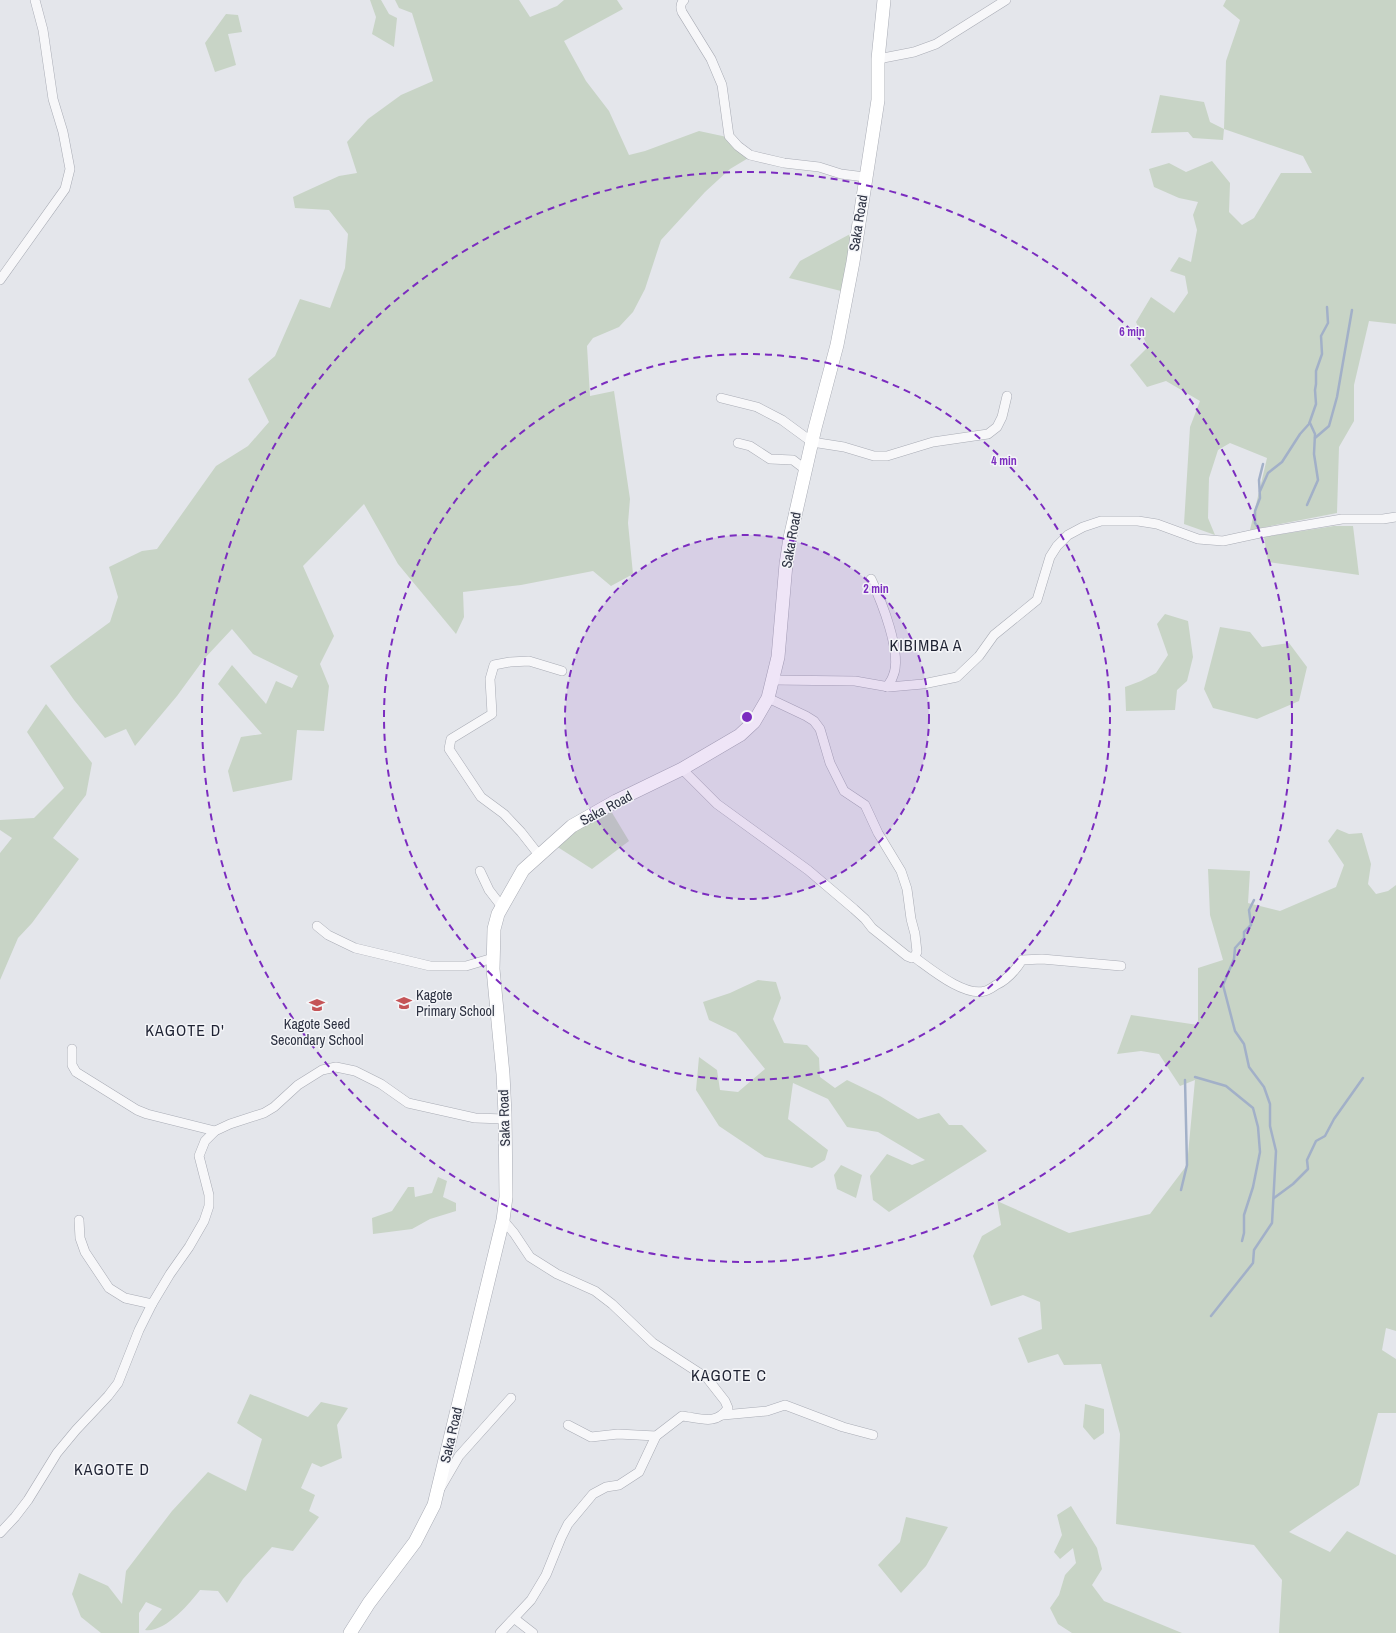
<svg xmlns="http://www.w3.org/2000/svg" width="1396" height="1633" font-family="'Archivo Narrow',sans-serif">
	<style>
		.green { fill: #c8d4c6 }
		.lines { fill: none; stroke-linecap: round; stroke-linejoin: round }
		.stream { stroke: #a2b0c8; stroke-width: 2.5 }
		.minor-casing { stroke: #a9acb5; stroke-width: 10 }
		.secondary-casing { stroke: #a9acb5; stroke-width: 14 }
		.minor { stroke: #f7f7f9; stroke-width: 9 }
		.secondary { stroke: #fff; stroke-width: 13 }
		.ring { fill: none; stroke: #7b2cbf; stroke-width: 2; stroke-dasharray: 7 5 }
		.labels { text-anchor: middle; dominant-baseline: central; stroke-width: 3; stroke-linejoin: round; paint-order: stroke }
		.street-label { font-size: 14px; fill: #2d3242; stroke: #f4f5f8 }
		.poi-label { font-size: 14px; fill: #2d3242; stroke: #f4f5f8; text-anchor: start }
		.quarter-label { font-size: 16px; letter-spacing: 1px; fill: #1f2333; stroke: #f4f5f8 }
		.centre { fill: #7b2cbf; stroke: #f4f5f8; stroke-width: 2 }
		.ring-label { font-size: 12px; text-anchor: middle; font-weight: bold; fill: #7b2cbf; stroke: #f4f5f8; stroke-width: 3; stroke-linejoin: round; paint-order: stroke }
	</style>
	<rect width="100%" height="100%" fill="#e4e6eb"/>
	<g class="green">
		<polygon points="370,0 381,0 389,14 397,18 394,47 372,34 376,17"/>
		<polygon points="395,0 519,0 530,17 557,6 564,0 617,0 623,9 564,41 586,81 609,111 629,155 645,151 699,131 727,137 750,157 730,169 705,192 661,240 645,289 633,312 619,327 593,338 587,346 590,396 614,391 630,499 628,523 633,574 611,586 593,571 521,585 463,592 464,617 456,634 398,564 364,504 303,566 334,636 320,664 329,686 324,731 297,730 292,780 233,792 228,771 241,737 262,734 218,684 232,665 266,704 276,681 292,688 298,676 253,654 232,629 204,659 177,696 135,746 126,729 105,738 74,700 50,666 110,622 118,597 109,567 142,551 157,549 216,466 248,446 269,422 248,379 275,356 300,299 330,308 345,268 348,234 329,210 295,208 293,197 339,176 357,173 347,142 368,119 401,95 433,81 412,13 399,8"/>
		<polygon points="1226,0 1396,0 1396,324 1369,321 1354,385 1354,421 1339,447 1337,513 1250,530 1267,458 1230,443 1218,450 1209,478 1208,518 1215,535 1184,524 1190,427 1200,401 1166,381 1147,387 1130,365 1148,347 1136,322 1151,297 1174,313 1188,293 1185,276 1170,271 1179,257 1191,262 1197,230 1193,215 1198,202 1179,198 1154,187 1149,169 1169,163 1186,172 1212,161 1230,183 1229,212 1242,225 1254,218 1281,173 1312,173 1303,156 1224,129 1223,140 1193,138 1188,132 1151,133 1160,95 1204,102 1210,122 1224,129 1226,61 1240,20 1223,6"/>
		<polygon points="226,14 238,15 242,32 228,34 236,65 215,72 205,43"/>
		<polygon points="852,233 841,291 789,278 800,261"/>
		<polygon points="1334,526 1353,526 1359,575 1268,562 1264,537"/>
		<polygon points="1165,614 1188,621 1193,657 1187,681 1177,690 1175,710 1126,711 1125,687 1141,681 1156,673 1168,655 1157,624"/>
		<polygon points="1220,627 1250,632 1262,647 1289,643 1307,667 1299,701 1257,719 1213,708 1204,689"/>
		<polygon points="46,704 92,763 86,795 53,838 79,859 32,923 18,938 0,980 0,853 12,838 0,830 0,820 34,818 64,788 27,732"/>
		<polygon points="611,811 629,841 592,869 556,846 572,832"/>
		<polygon points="1337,829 1349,834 1362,833 1371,864 1368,884 1376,894 1388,891 1396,885 1396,1331 1386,1328 1382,1350 1396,1359 1396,1413 1378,1413 1359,1485 1289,1532 1330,1552 1347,1531 1396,1555 1396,1633 1279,1633 1282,1580 1254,1545 1116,1524 1120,1434 1101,1364 1064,1365 1058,1354 1028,1363 1018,1338 1042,1329 1040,1302 1023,1295 991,1306 973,1256 982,1236 1001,1225 997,1201 1069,1233 1150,1214 1187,1165 1195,1080 1180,1086 1159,1054 1141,1051 1117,1054 1131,1015 1198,1025 1198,968 1223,960 1210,915 1208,869 1250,871 1248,903 1280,911 1336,887 1344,865 1328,841"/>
		<polygon points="758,980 776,982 781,998 773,1019 784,1043 807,1045 819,1058 820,1077 835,1088 847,1080 880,1096 918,1119 939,1113 949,1125 962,1125 987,1151 889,1212 873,1200 870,1176 887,1154 912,1165 925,1160 878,1132 847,1127 828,1099 793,1083 788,1119 828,1150 825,1160 812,1168 765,1157 719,1126 696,1090 699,1057 717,1070 720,1090 738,1092 765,1069 736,1033 709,1020 703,1002 730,993"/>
		<polygon points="841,1165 862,1175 856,1198 837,1189 834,1175"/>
		<polygon points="438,1177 447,1181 443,1197 456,1203 456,1211 430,1219 412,1229 373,1234 372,1218 392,1211 408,1187 414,1187 415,1197 432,1193"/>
		<path d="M 250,1394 L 308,1417 L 321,1402 L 348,1408 L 337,1425 L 342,1458 L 321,1467 L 312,1463 L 301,1488 L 315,1495 L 309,1511 L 319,1517 L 293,1551 L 272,1547 L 243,1579 L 227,1603 L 218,1591 L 200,1590 C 190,1603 165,1633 145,1630 L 162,1609 L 146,1602 L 139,1613 L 139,1633 L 101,1633 L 81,1617 L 72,1594 L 79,1573 L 108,1586 L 122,1604 L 126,1571 L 172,1511 L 208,1472 L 246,1491 L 262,1439 L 237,1423 Z"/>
		<polygon points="1085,1404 1104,1409 1104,1433 1094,1440 1083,1427"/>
		<polygon points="1071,1506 1097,1548 1102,1569 1092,1585 1104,1601 1182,1633 1072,1633 1058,1624 1050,1608 1059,1595 1065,1575 1076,1563 1073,1548 1060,1559 1054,1552 1062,1535 1057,1515"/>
		<polygon points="906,1517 948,1527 926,1566 901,1593 878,1565 900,1542"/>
	</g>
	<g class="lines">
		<g class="stream">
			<polyline points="1315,438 1329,426 1337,397 1352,310"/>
			<polyline points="1260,491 1268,473 1282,462 1300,434 1309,424 1316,404 1315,390 1316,384 1316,371 1322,354 1321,336 1328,323 1327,307"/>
			<polyline points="1307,505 1318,480 1314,454 1315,434 1310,423"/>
			<polyline points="1260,530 1255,523 1255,511 1260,498 1259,480 1263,464"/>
			<polyline points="1195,1077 1226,1086 1253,1108 1258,1127 1260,1152 1253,1187 1244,1215 1244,1233 1242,1241"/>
			<polyline points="1181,1190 1187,1165 1185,1080"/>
			<polyline points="1274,1198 1293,1184 1308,1169 1307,1160 1316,1141 1325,1136 1334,1119 1363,1078"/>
			<polyline points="1211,1316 1253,1263 1254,1250 1272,1223 1276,1151 1270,1126 1270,1104 1264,1087 1249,1067 1244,1044 1235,1031 1223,985 1234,959 1235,948 1244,938 1244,932 1251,925 1249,910 1254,900"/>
		</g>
		<defs>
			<g id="minor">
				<path d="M 684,0 C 680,4 680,7 682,12 L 711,59 L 722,85 L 729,136 L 738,146 L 750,155 L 784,163 L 819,167 L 841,174 L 865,177"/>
				<polyline points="878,59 914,52 936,44 1006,0"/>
				<polyline points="0,280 65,189 70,169 63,132 53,99 43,30 35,0"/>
				<polyline points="721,398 757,407 782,420 812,442 844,447 874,456 887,456 933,442 988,434 997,427 1002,417 1007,396"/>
				<polyline points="738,443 750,446 770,459 793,460 806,470"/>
				<path d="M 871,579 C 881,600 903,654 893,676 C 892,680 889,683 887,687"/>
				<polyline points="773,680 855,681 889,687 923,684 957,677 979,656 994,635 1037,600 1050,557 1057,546 1068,535 1083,527 1101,521 1138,521 1157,524 1198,539 1223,541 1260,533 1342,519 1383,519 1396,517"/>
				<polyline points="682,769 717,804 808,870 854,909 865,919 872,928 907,956 912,958 914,957 917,952 915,934 911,919 907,889 901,871 878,833 865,805 844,791 830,763 820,729 814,721 806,716 768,698"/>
				<polyline points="539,855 521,832 504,814 481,797 449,749 451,739 492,714 490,679 494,665 510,662 529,661 562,671"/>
				<polyline points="480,871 489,890 502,907"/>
				<polyline points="317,926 328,935 355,948 430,966 466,966 493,958"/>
				<path d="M 914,957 C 931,969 964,997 985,991 C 989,990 993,987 996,985 C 1007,980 1015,971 1022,960 L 1042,959 L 1121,966"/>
				<polyline points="72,1049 72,1065 76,1072 137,1110 147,1114 215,1131"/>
				<polyline points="79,1220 80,1238 85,1252 109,1288 125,1298 152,1304"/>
				<path d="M 503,1220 L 514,1233 L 530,1257 L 557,1274 L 595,1291 L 612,1304 L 653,1343 L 707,1378 L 725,1401 L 728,1408 C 716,1426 700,1418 682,1416 L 656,1436 L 618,1434 L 591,1437 L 568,1425"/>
				<polyline points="723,1415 767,1411 785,1405 843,1427 873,1435"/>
				<polyline points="441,1487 459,1456 511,1398"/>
				<polyline points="0,1533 15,1517 28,1500 57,1453 76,1430 108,1396 118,1383 139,1330 152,1304 170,1274 189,1247 204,1221 209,1206 209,1195 199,1156 205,1141 215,1131 230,1124 264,1113 274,1107 298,1085 322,1070 336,1067 355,1071 381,1084 408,1103 475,1118 505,1119"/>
				<polyline points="515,1619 533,1633"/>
				<polyline points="500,1633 531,1600 546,1575 561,1538 568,1524 593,1494 606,1487 619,1485 639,1472 656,1436"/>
			</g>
			<polyline id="secondary" points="350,1633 369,1603 415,1542 434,1505 503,1220 506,1197 505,1114 503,1074 493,969 494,929 498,914 523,870 572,826 616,801 682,769 740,735 754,722 768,698 778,657 786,564 790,538 815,428 837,345 853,262 878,100 878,59 884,0"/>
		</defs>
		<use href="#minor" class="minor-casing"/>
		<use href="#secondary" class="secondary-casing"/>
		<use href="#minor" class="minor"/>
		<use href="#secondary" class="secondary"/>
	</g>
	<circle cx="747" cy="717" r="182" fill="#7b2cbf" fill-opacity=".12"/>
	<g class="ring">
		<circle cx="747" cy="717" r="182"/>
		<circle cx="747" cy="717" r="363"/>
		<circle cx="747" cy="717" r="545"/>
	</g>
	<defs>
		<symbol id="school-bare" viewBox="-9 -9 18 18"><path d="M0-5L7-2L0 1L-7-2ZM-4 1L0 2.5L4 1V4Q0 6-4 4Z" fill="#c55457" stroke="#f4f5f8" stroke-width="2.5" paint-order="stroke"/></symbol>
	</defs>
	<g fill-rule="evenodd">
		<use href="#school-bare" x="393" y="992" width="22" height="22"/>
		<use href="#school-bare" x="306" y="994" width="22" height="22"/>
	</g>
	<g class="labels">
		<g class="street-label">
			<text transform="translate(858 223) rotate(-81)">Saka Road</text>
			<text transform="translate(791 540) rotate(-80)">Saka Road</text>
			<text transform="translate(606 808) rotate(-28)">Saka Road</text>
			<text transform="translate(504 1118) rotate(-92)">Saka Road</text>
			<text transform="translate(451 1435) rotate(-77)">Saka Road</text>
		</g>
		<g class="poi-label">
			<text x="416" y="995">Kagote<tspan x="416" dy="16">Primary School</tspan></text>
			<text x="317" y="1024" text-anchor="middle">Kagote Seed<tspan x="317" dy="16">Secondary School</tspan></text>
		</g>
		<g class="quarter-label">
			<text x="926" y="645">KIBIMBA A</text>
			<text x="185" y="1030">KAGOTE D'</text>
			<text x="729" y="1375">KAGOTE C</text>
			<text x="112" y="1469">KAGOTE D</text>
		</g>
	</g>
	<circle cx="747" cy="717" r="6" class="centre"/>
	<g class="ring-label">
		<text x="1132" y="336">6 min</text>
		<text x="1004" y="465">4 min</text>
		<text x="876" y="593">2 min</text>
	</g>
</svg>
